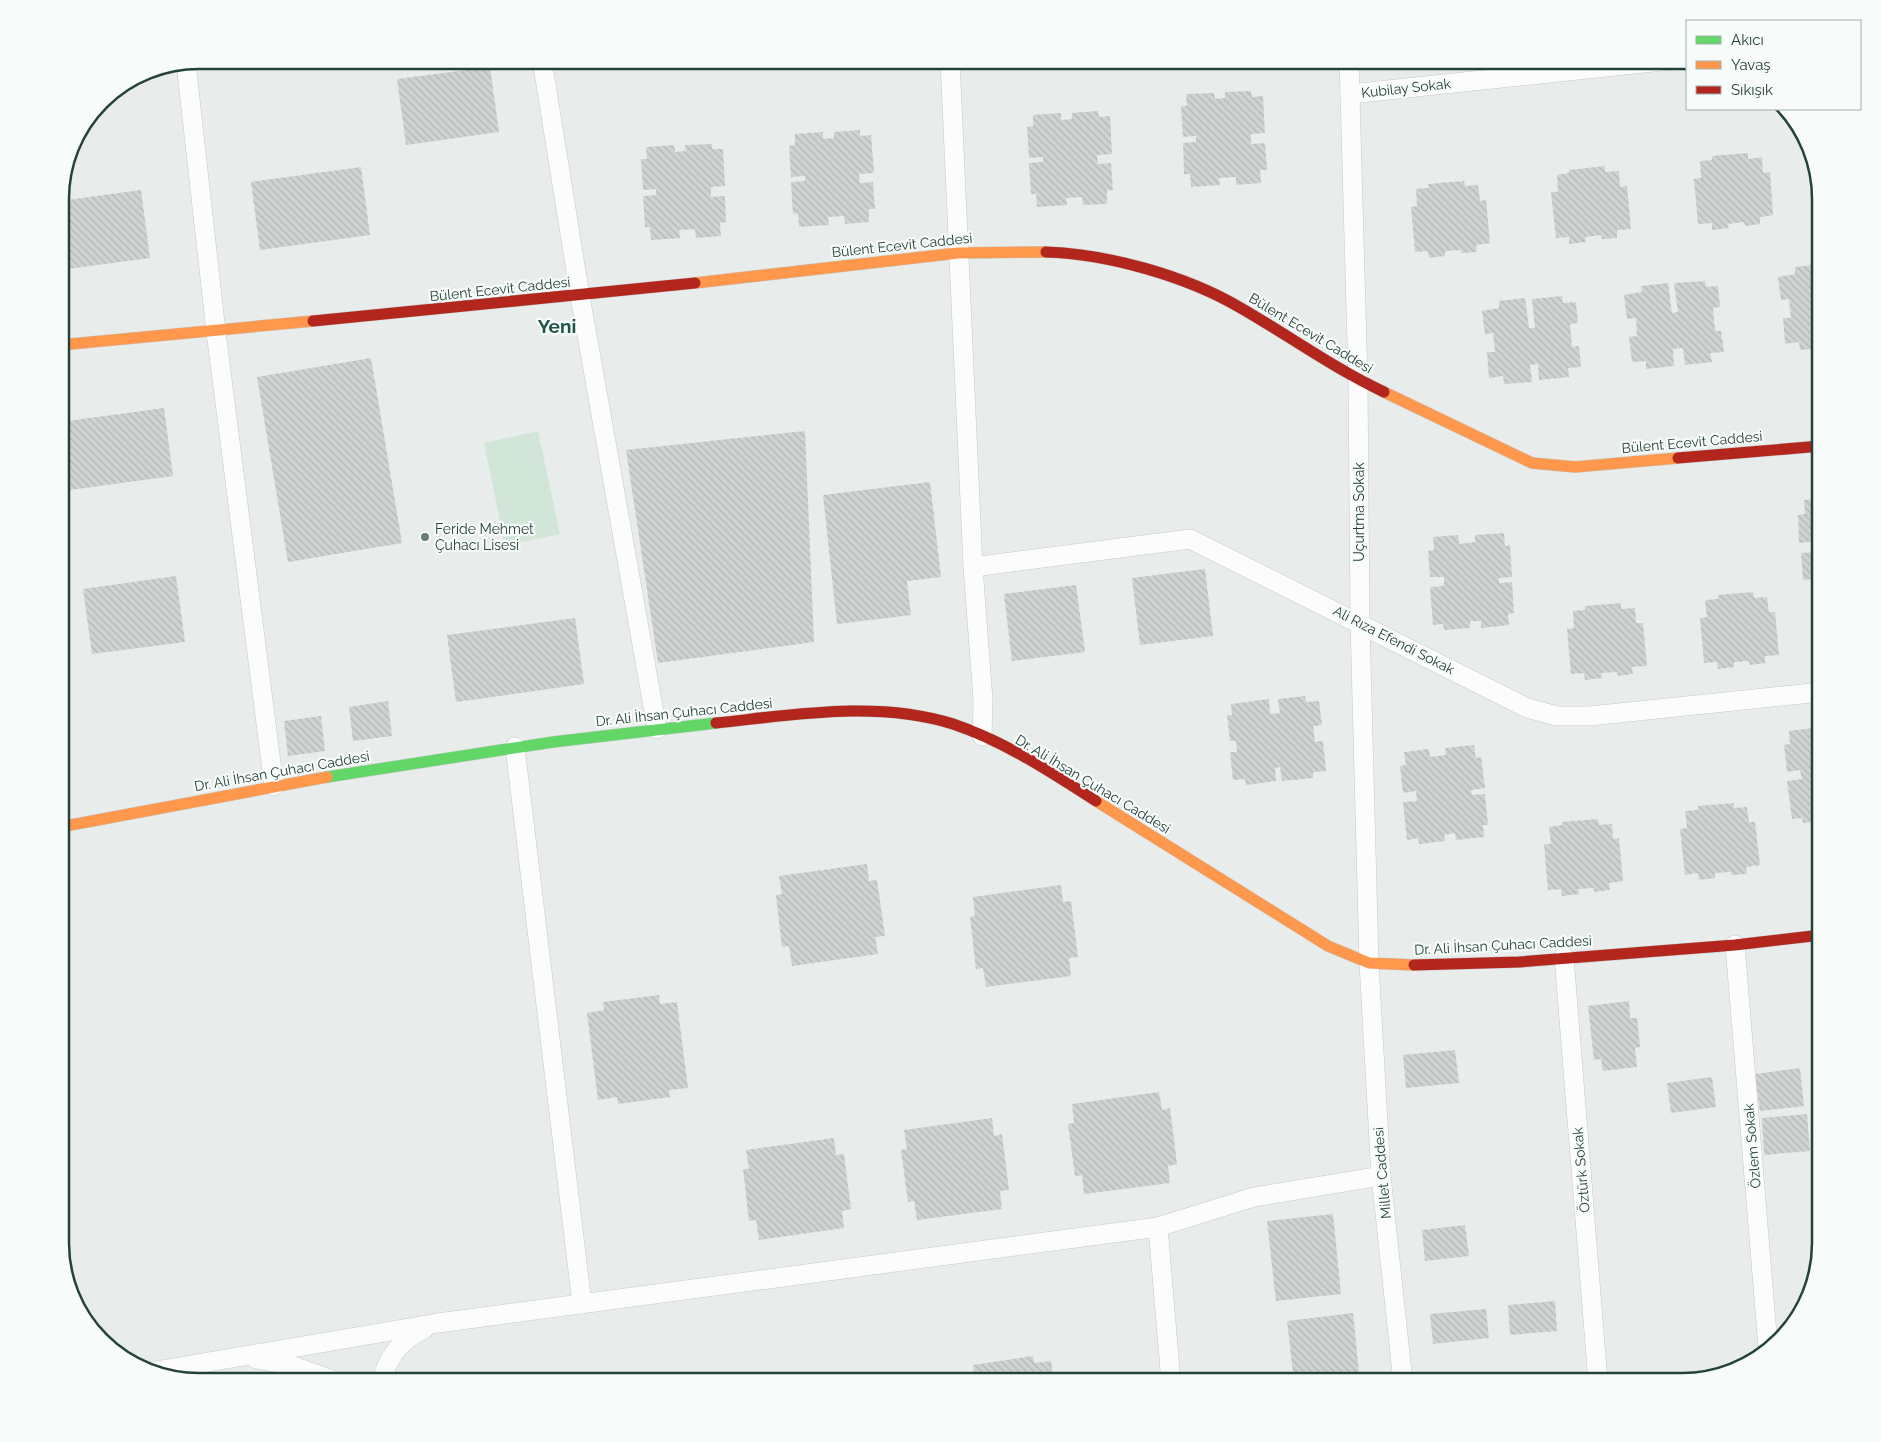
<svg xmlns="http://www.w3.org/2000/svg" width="1881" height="1442" font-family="Raleway,sans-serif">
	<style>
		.pitch { fill: #d1e6d8 }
		.building { fill: url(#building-back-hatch) }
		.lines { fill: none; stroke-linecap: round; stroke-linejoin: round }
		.street-casing { stroke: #c5cac8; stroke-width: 20 }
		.fast-casing { stroke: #c3cbc8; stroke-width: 12 }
		.slow-casing { stroke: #c3cbc8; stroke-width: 12 }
		.jam-casing { stroke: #c3cbc8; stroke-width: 12 }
		.street { stroke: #fcfcfc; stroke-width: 19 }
		.fast { stroke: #63d668; stroke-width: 11 }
		.slow { stroke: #ff974d; stroke-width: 11 }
		.jam { stroke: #b3261e; stroke-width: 11 }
		.poi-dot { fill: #697e78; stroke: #f7fbf9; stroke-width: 2 }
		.labels { text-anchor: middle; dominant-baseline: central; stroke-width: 4.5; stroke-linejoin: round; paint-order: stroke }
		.street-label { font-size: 14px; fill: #24423a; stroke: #f7fbf9 }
		.poi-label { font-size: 14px; fill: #24423a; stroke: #f7fbf9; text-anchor: start }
		.district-label { font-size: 19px; font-weight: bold; fill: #1f5548; stroke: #f7fbf9 }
		.rim { fill: none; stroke: #24423a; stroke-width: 2.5 }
	</style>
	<defs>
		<pattern id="building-back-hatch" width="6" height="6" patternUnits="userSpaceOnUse" patternTransform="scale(1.25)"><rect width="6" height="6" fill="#cfd4d2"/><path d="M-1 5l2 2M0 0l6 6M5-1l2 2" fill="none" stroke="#b2b7b5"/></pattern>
	</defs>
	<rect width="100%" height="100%" fill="#e8edeb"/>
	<polygon class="pitch" points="538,431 560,534 505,546 484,443"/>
	<g class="building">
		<polygon points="490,67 499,132 406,145 397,79"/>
		<polygon points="1251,91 1252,97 1263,96 1265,133 1251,134 1251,144 1265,143 1267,170 1260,170 1261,183 1236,185 1236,177 1219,178 1220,185 1191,187 1190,174 1184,174 1183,143 1196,142 1196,136 1183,137 1181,106 1187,106 1186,94 1214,93 1215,99 1225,98 1225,92"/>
		<polygon points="1098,111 1099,117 1110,116 1112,154 1097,155 1098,164 1111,163 1113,190 1107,190 1107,204 1083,205 1082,197 1066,198 1067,205 1037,207 1036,194 1031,194 1029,163 1043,162 1043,157 1029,158 1027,127 1033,126 1033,115 1061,113 1061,120 1072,119 1072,113"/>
		<polygon points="860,130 860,136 871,135 874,173 859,174 860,183 873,182 875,209 869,209 869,222 845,224 844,216 828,217 829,225 799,227 798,213 793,214 791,182 805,181 805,176 791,177 789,146 795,145 795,134 823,132 823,139 834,138 834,132"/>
		<polygon points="712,144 712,149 723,149 725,186 711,187 711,197 725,196 726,222 720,223 721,236 696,238 695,229 679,230 680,238 651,240 650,227 645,227 643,196 656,195 656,189 643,190 641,159 647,159 646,147 674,145 675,152 686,151 685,145"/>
		<polygon points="1748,153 1748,159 1762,157 1763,173 1770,172 1773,215 1760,217 1760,224 1745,226 1744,222 1728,224 1729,228 1712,230 1712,223 1698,224 1694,179 1701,178 1700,161 1712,160 1712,156"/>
		<polygon points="1605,166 1605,172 1619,171 1620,187 1627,186 1631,229 1617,230 1617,238 1602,239 1601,235 1585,237 1586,242 1569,244 1569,237 1556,238 1551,192 1558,192 1557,175 1569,173 1569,170"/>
		<polygon points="361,167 370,235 260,250 251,182"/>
		<polygon points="1464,181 1465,186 1478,185 1480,201 1486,200 1490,243 1476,245 1477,252 1461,253 1461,250 1445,251 1445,256 1429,258 1428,251 1415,252 1411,207 1417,206 1416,189 1429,188 1428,184"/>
		<polygon points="141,190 150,258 60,270 60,201"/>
		<polygon points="1821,264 1821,348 1800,350 1799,342 1785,344 1783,318 1791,318 1789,299 1781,300 1778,277 1795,274 1795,267"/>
		<polygon points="1705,281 1706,287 1718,286 1720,307 1713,308 1715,331 1721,331 1724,352 1710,353 1712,362 1685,365 1683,348 1673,349 1674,366 1646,369 1646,361 1632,362 1629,337 1637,336 1636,318 1627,319 1624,295 1642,292 1641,286 1668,283 1672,313 1678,312 1674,283"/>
		<polygon points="1562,296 1563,303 1576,302 1578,323 1570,324 1572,347 1579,346 1581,367 1568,368 1569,377 1539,380 1538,364 1530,365 1532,382 1504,384 1503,376 1489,378 1487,352 1495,352 1493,333 1485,334 1482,311 1499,308 1499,301 1525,298 1529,328 1535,328 1532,299"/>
		<polygon points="371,358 402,543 288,562 257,377"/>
		<polygon points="164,408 173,476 63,491 60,422"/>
		<polygon points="805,431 814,642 658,663 626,450"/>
		<polygon points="930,482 941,577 907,581 911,615 837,624 823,495"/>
		<polygon points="1821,499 1821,591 1813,592 1812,579 1803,580 1801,553 1817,552 1816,541 1799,543 1798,515 1805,514 1804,500"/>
		<polygon points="1504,533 1505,546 1510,545 1512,577 1499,578 1499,583 1512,582 1514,613 1508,614 1509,625 1481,628 1481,621 1470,621 1470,628 1444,630 1443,624 1433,625 1430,587 1444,586 1444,577 1430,577 1428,551 1434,550 1433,537 1458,535 1459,544 1475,542 1475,535"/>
		<polygon points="1205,569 1213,636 1140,645 1132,578"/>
		<polygon points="176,576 185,642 92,654 83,589"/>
		<polygon points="1076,585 1085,652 1012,661 1004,594"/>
		<polygon points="1753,592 1754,598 1767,597 1769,612 1775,612 1779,655 1765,656 1765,663 1750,665 1749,661 1734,662 1734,667 1718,669 1717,662 1704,663 1700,618 1707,617 1705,600 1718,599 1718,595"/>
		<polygon points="1621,603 1621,609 1635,608 1636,623 1643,623 1647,666 1632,667 1633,674 1618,676 1617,672 1601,673 1602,678 1585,680 1584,673 1571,674 1567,629 1574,628 1573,611 1585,610 1585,606"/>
		<polygon points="575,618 584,684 456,702 447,635"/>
		<polygon points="1305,696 1306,702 1319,701 1322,725 1313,726 1315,742 1323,741 1326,771 1313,772 1313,778 1282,781 1280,767 1275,768 1276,781 1246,785 1245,779 1233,780 1230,752 1237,752 1236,741 1230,741 1227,715 1232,715 1231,704 1269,699 1270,714 1280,713 1278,699"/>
		<polygon points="388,701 392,736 353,741 349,707"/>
		<polygon points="321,716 325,751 288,756 284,721"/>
		<polygon points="1813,728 1814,736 1821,736 1821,821 1803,823 1802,818 1792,819 1787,781 1802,779 1800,770 1787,772 1784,745 1790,744 1789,731"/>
		<polygon points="1474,745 1476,758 1481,757 1485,788 1471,790 1472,795 1485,794 1488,825 1483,825 1484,837 1456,840 1455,833 1444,835 1445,841 1419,844 1418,838 1407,840 1403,802 1417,801 1416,791 1403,793 1400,766 1406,765 1404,752 1429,749 1430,757 1446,755 1445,748"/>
		<polygon points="1734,803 1734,808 1747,807 1749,822 1755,822 1760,865 1746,867 1747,874 1731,875 1731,872 1715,873 1715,878 1699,880 1698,873 1685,875 1680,829 1687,828 1685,811 1698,810 1698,806"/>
		<polygon points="1598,819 1599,825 1612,824 1613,839 1619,838 1623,881 1609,883 1610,890 1594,892 1594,888 1578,889 1579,894 1562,896 1561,889 1548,890 1544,844 1551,844 1549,827 1562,825 1562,822"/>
		<polygon points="867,864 869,881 877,880 885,936 875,937 878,954 792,966 789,946 782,947 776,895 782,894 779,876"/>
		<polygon points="1061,885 1063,902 1071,901 1078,957 1069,958 1071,976 986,987 983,968 976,969 970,917 975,916 973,897"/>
		<polygon points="659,995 660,1004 677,1002 688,1088 669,1090 670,1097 618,1104 617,1097 598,1100 587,1013 604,1010 603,1002"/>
		<polygon points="1629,1001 1630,1018 1637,1018 1640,1047 1635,1048 1637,1067 1603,1071 1601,1059 1594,1060 1588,1006"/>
		<polygon points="1455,1050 1459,1083 1406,1088 1403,1055"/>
		<polygon points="1800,1068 1804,1106 1760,1111 1755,1074"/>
		<polygon points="1712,1077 1716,1107 1671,1113 1667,1083"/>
		<polygon points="1159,1092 1162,1110 1170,1108 1177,1164 1168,1166 1170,1183 1084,1194 1082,1175 1075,1176 1068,1124 1074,1123 1072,1104"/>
		<polygon points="1807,1114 1810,1151 1764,1155 1762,1118"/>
		<polygon points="992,1118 994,1136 1002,1134 1009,1190 1000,1191 1002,1209 917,1220 914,1201 908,1202 901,1150 907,1149 904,1130"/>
		<polygon points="834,1138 836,1155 844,1154 851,1209 842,1211 844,1228 759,1240 756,1220 749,1221 743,1169 749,1169 746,1150"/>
		<polygon points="1333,1214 1341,1294 1276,1301 1267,1221"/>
		<polygon points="1465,1225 1469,1256 1425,1261 1422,1230"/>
		<polygon points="1555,1301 1557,1331 1510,1335 1508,1305"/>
		<polygon points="1486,1309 1489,1338 1433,1344 1430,1314"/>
		<polygon points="1353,1313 1360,1382 1294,1382 1287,1321"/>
		<polygon points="1033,1356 1034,1363 1051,1361 1054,1382 956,1382 956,1376 974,1373 973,1365"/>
		<polygon points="900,1375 901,1382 865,1382 865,1381"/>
	</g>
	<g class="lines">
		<defs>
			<g id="street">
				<polyline points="542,60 580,296 657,729"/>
				<polyline points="950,60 973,567 983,700 982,736"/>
				<polyline points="1349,60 1358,380 1360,622 1369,963 1381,1176 1403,1382"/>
				<polyline points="186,63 216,332 274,786"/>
				<polyline points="1350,94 1672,60"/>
				<polyline points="973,567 1190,539 1527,708 1557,716 1590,716 1821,692"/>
				<polyline points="515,747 582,1304"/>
				<polyline points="1735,945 1768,1347"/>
				<polyline points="1564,957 1598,1382"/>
				<polyline points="1158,1227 1171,1382"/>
				<polyline points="256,1359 290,1365 338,1382"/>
				<polyline points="150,1372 438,1323 1158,1227 1254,1197 1381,1176"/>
				<path d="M 382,1382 C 386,1358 402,1339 424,1329"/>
			</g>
			<polyline id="fast" points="327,777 553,742 716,723"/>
			<g id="slow">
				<polyline points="695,283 958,253 1046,252"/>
				<polyline points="60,345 313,321"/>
				<polyline points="1384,392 1532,463 1575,467 1678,458"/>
				<polyline points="1096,801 1328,946 1369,963 1414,965"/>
				<polyline points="60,827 327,777"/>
			</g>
			<g id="jam">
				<path d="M 1046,252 C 1108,254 1186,276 1239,307 C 1288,335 1333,368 1384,392"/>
				<polyline points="313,321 695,283"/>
				<polyline points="1678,458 1821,446"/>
				<path d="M 716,723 C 793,715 877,700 953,724 C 1004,741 1051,772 1096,801"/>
				<polyline points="1414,965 1519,962 1735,945 1821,935"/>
			</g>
		</defs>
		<use href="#street" class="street-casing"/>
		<use href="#fast" class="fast-casing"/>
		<use href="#slow" class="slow-casing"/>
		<use href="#jam" class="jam-casing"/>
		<use href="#street" class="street"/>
		<use href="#fast" class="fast"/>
		<use href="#slow" class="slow"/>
		<use href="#jam" class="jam"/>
	</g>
	<circle class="poi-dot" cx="425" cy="537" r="5"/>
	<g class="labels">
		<g class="street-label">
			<text transform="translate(1406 88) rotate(-6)">Kubilay Sokak</text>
			<text transform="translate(902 245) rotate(-6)">Bülent Ecevit Caddesi</text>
			<text transform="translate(500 289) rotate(-6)">Bülent Ecevit Caddesi</text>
			<text transform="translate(1311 333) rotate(31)">Bülent Ecevit Caddesi</text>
			<text transform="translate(1692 442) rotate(-5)">Bülent Ecevit Caddesi</text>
			<text transform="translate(1359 512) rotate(-90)">Uçurtma Sokak</text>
			<text transform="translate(1394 640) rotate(27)">Ali Rıza Efendi Sokak</text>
			<text transform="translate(684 712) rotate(-6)">Dr. Ali İhsan Çuhacı Caddesi</text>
			<text transform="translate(282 771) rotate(-10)">Dr. Ali İhsan Çuhacı Caddesi</text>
			<text transform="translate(1093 784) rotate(31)">Dr. Ali İhsan Çuhacı Caddesi</text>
			<text transform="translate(1503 945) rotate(-3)">Dr. Ali İhsan Çuhacı Caddesi</text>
			<text transform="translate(1752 1146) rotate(-95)">Özlem Sokak</text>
			<text transform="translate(1581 1170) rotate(-95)">Öztürk Sokak</text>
			<text transform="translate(1382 1173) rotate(-95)">Millet Caddesi</text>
		</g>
		<g class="poi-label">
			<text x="435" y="529">Feride Mehmet<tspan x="435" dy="16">Çuhacı Lisesi</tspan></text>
		</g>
		<g class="district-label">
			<text x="557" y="326">Yeni</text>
		</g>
	</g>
	<path d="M0 0H1881V1442H0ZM199 69H1682A130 130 0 0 1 1812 199V1243A130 130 0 0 1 1682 1373H199A130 130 0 0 1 69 1243V199A130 130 0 0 1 199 69Z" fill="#f7fbf9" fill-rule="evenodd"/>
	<path class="rim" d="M199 69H1682A130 130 0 0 1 1812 199V1243A130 130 0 0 1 1682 1373H199A130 130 0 0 1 69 1243V199A130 130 0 0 1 199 69Z"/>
	<rect x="1686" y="20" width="175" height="90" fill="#f7fbf9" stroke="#a3b1ad"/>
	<rect x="1696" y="36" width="25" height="8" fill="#63d668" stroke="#a3b1ad"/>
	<text x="1731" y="45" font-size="15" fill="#24423a">Akıcı</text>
	<rect x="1696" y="61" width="25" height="8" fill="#ff974d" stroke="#a3b1ad"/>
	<text x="1731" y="70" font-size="15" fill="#24423a">Yavaş</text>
	<rect x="1696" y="86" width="25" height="8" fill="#b3261e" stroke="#a3b1ad"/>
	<text x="1731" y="95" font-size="15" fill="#24423a">Sıkışık</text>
</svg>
